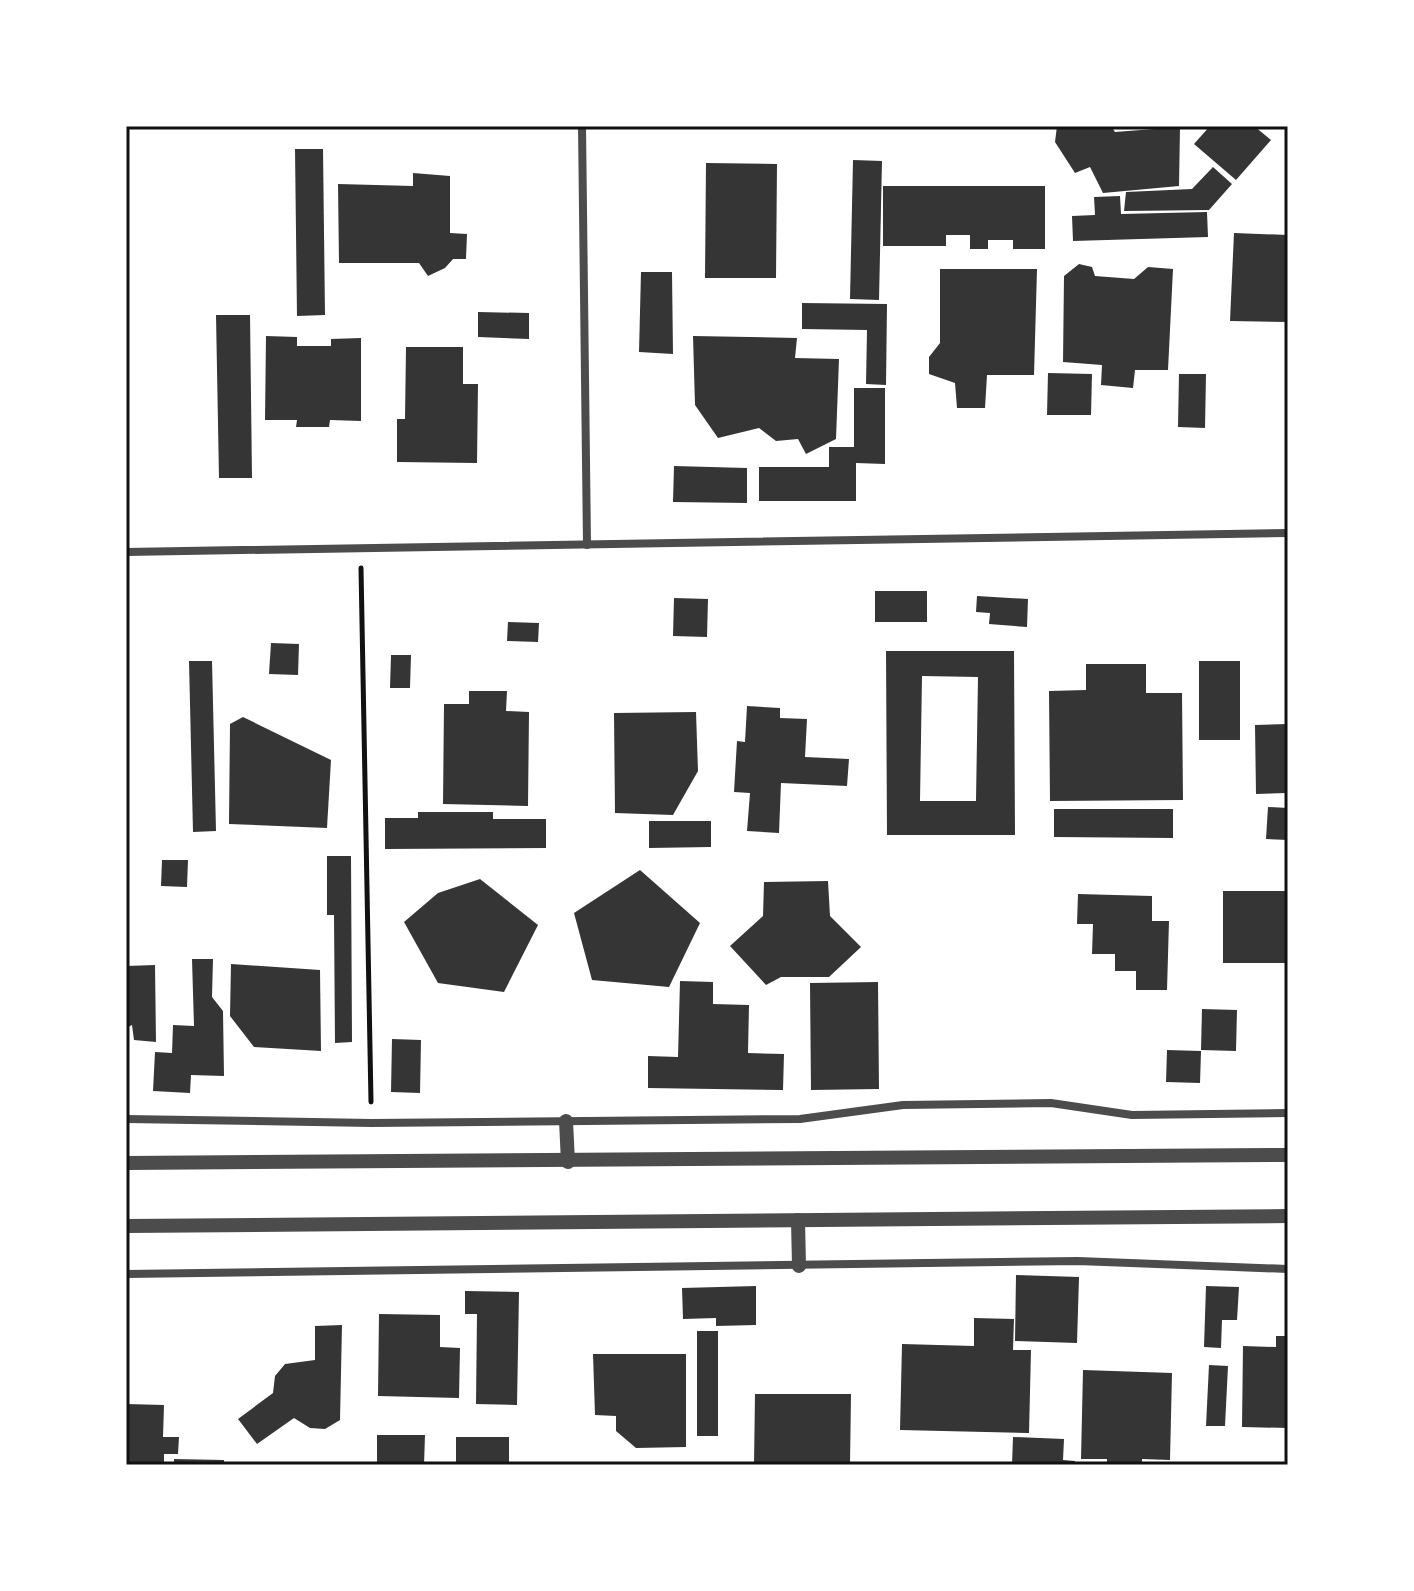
<svg xmlns="http://www.w3.org/2000/svg" width="1414" height="1591" font-family="Figtree,sans-serif">
	<style>
		.building { fill: #353535; fill-rule: evenodd }
		.lines { fill: none; stroke-linecap: round; stroke-linejoin: round }
		.path { stroke: #111; stroke-width: 5 }
		.minor { stroke: #4c4c4c; stroke-width: 8 }
		.tertiary { stroke: #4c4c4c; stroke-width: 14 }
		.neatline { fill: none; stroke: #111; stroke-width: 3 }
	</style>
	<rect width="100%" height="100%" fill="#fff"/>
	<g class="building">
		<polygon points="1057,126 1111,126 1115,132 1180,127 1179,186 1103,193 1090,167 1075,173 1055,142"/>
		<polygon points="1210,126 1254,126 1271,140 1236,180 1194,144"/>
		<polygon points="295,149 323,149 325,315 297,316"/>
		<polygon points="853,160 882,161 879,300 850,299"/>
		<polygon points="706,163 777,164 776,278 705,278"/>
		<polygon points="1213,167 1232,184 1209,210 1124,211 1126,192 1192,189"/>
		<polygon points="413,173 450,176 450,233 467,234 466,259 453,259 445,268 428,276 419,263 339,263 338,184 413,186"/>
		<polygon points="883,186 1045,186 1045,249 1013,249 1013,240 988,240 988,249 970,249 970,235 946,235 946,246 883,246"/>
		<polygon points="1120,196 1121,214 1207,212 1208,237 1073,241 1072,216 1095,215 1094,197"/>
		<polygon points="1234,233 1288,235 1288,322 1230,321"/>
		<polygon points="1079,264 1092,267 1095,276 1134,279 1148,267 1173,269 1168,370 1135,370 1133,388 1101,385 1102,365 1063,362 1064,276"/>
		<polygon points="940,269 1037,269 1034,375 987,375 985,408 957,408 955,383 929,374 929,357 940,343"/>
		<polygon points="641,272 672,272 673,354 639,352"/>
		<polygon points="802,303 887,304 886,385 866,384 867,330 802,329"/>
		<polygon points="478,312 529,313 529,339 478,337"/>
		<polygon points="216,315 250,315 252,478 219,478"/>
		<polygon points="266,336 297,337 297,346 331,346 331,339 361,338 361,421 330,420 329,427 296,427 297,420 265,420"/>
		<polygon points="693,336 797,338 795,358 839,359 836,439 806,454 798,439 776,441 759,428 718,438 695,405"/>
		<polygon points="406,347 463,347 463,384 478,384 477,463 397,462 397,419 405,419"/>
		<polygon points="1048,373 1092,374 1091,415 1047,415"/>
		<polygon points="1179,374 1206,374 1205,428 1178,427"/>
		<polygon points="854,388 885,388 885,464 856,463 856,501 759,501 759,467 829,467 829,447 854,447"/>
		<polygon points="674,466 747,468 747,503 673,502"/>
		<rect x="875" y="591" width="52" height="31"/>
		<polygon points="977,596 1028,599 1027,627 989,624 990,613 976,612"/>
		<polygon points="674,598 708,599 707,637 673,636"/>
		<polygon points="508,622 539,623 538,642 507,641"/>
		<polygon points="271,643 299,644 298,675 269,674"/>
		<path d="M 886,651 L 1014,651 L 1015,835 L 887,835 ZM 922,676 L 978,677 L 976,801 L 920,801 Z"/>
		<polygon points="391,655 411,655 410,688 390,688"/>
		<polygon points="189,661 212,661 216,831 193,832"/>
		<rect x="1199" y="661" width="41" height="79"/>
		<polygon points="1086,664 1146,664 1146,693 1182,693 1183,800 1050,801 1049,691 1086,690"/>
		<polygon points="469,691 507,691 506,711 529,712 528,806 443,804 444,704 469,704"/>
		<polygon points="747,706 780,708 780,718 807,719 805,757 849,759 847,786 781,783 779,833 747,831 750,793 734,792 737,741 745,742"/>
		<polygon points="696,712 698,771 673,815 615,813 614,713"/>
		<polygon points="243,717 331,760 327,828 229,824 230,724"/>
		<polygon points="1288,724 1288,793 1256,794 1255,725"/>
		<polygon points="1268,807 1288,808 1288,840 1266,839"/>
		<polygon points="1054,809 1173,809 1173,838 1054,837"/>
		<polygon points="418,812 493,812 493,819 546,819 546,848 385,849 385,818 418,818"/>
		<polygon points="649,821 711,821 711,847 649,848"/>
		<polygon points="327,856 351,856 352,1042 335,1043 334,915 327,915"/>
		<polygon points="162,860 188,860 187,887 161,886"/>
		<polygon points="640,870 700,923 669,987 592,980 574,913"/>
		<polygon points="480,879 538,925 504,992 438,983 404,922 438,893"/>
		<polygon points="828,881 830,916 861,947 829,977 781,977 766,985 730,946 763,916 764,882"/>
		<rect x="1223" y="891" width="65" height="72"/>
		<polygon points="1078,894 1152,896 1152,921 1169,921 1167,990 1136,990 1136,971 1115,971 1115,954 1092,954 1093,924 1077,924"/>
		<polygon points="192,959 213,959 212,997 223,1011 224,1076 191,1075 190,1093 153,1091 155,1052 172,1053 173,1025 194,1026"/>
		<polygon points="231,964 320,970 321,1051 254,1047 230,1016"/>
		<polygon points="155,965 156,1042 134,1040 132,1025 126,1028 126,966"/>
		<polygon points="680,981 713,982 713,1004 749,1005 748,1053 784,1054 783,1090 648,1088 648,1056 678,1057"/>
		<polygon points="878,982 879,1089 811,1090 810,983"/>
		<polygon points="1202,1009 1237,1010 1236,1051 1201,1050"/>
		<polygon points="392,1039 421,1040 420,1093 391,1092"/>
		<polygon points="1167,1050 1201,1051 1200,1083 1166,1082"/>
		<polygon points="1016,1275 1079,1277 1077,1343 1015,1341"/>
		<polygon points="756,1286 756,1325 716,1326 716,1318 683,1319 682,1288"/>
		<polygon points="1206,1286 1239,1287 1237,1320 1222,1320 1221,1348 1204,1347"/>
		<polygon points="465,1291 519,1292 517,1405 476,1404 477,1314 465,1314"/>
		<polygon points="379,1314 440,1315 440,1347 460,1348 459,1398 378,1396"/>
		<polygon points="974,1318 1014,1319 1013,1350 1031,1350 1029,1433 900,1430 902,1344 974,1346"/>
		<polygon points="342,1325 340,1420 325,1429 310,1428 294,1418 257,1444 238,1419 273,1393 275,1376 285,1364 315,1360 315,1326"/>
		<rect x="697" y="1331" width="21" height="105"/>
		<polygon points="1276,1336 1288,1336 1288,1428 1242,1427 1243,1346 1276,1347"/>
		<polygon points="593,1354 686,1354 686,1447 636,1448 616,1431 616,1416 595,1415"/>
		<polygon points="1209,1365 1228,1366 1225,1426 1206,1426"/>
		<polygon points="1083,1370 1172,1373 1170,1460 1142,1459 1142,1465 1107,1465 1107,1459 1081,1459"/>
		<polygon points="755,1394 851,1394 850,1465 754,1465"/>
		<polygon points="126,1404 164,1405 163,1437 179,1437 178,1454 164,1454 164,1465 126,1465"/>
		<polygon points="377,1435 425,1435 424,1465 377,1465"/>
		<rect x="456" y="1437" width="53" height="28"/>
		<polygon points="1013,1437 1064,1439 1063,1460 1075,1461 1075,1465 1012,1465"/>
		<polygon points="174,1459 224,1460 224,1465 174,1465"/>
	</g>
	<g class="lines">
		<polyline class="path" points="361,568 371,1102"/>
		<g class="minor">
			<polyline points="582,126 587,545"/>
			<polyline points="126,552 1288,533"/>
			<polyline points="126,1119 372,1123 800,1119 903,1105 1051,1103 1132,1115 1288,1113"/>
			<polyline points="126,1274 1078,1261 1288,1269"/>
		</g>
		<g class="tertiary">
			<polyline points="566,1121 568,1162"/>
			<polyline points="126,1163 1288,1155"/>
			<polyline points="798,1220 799,1266"/>
			<polyline points="126,1226 1288,1216"/>
		</g>
	</g>
	<rect width="1414" height="1591" fill="none" stroke="#ffffff" stroke-width="256"/>
	<rect x="128" y="128" width="1158" height="1335" class="neatline"/>
</svg>
